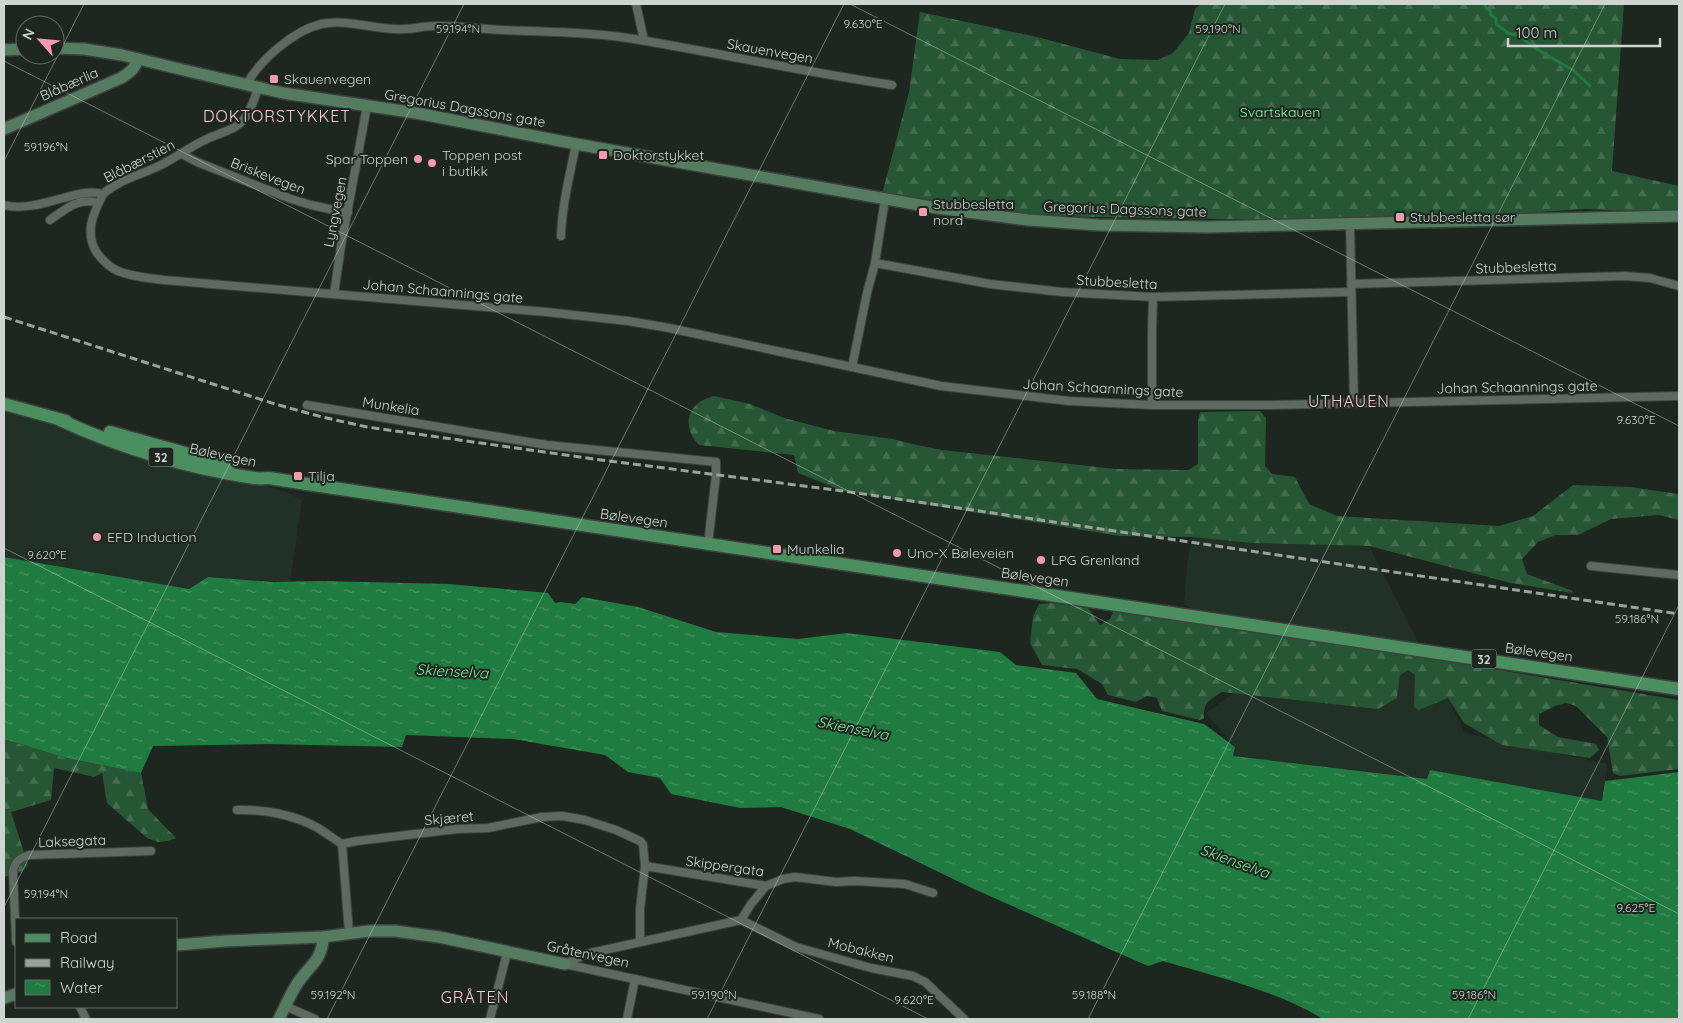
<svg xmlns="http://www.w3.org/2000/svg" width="1683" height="1023" font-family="Quicksand,sans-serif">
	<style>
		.built { fill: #223125 }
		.forest { fill: url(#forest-firs) }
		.water { fill: url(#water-ripples) }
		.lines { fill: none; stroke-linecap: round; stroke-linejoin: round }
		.stream { stroke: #1f7b40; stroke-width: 3 }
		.street-casing { stroke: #3b433c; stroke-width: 10 }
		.secondary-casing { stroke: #3b433c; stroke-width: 14 }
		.primary-casing { stroke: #3b433c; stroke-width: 15 }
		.street { stroke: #5e6960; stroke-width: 8 }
		.secondary { stroke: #557c60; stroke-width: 11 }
		.primary { stroke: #4b8f61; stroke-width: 12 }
		.rail { stroke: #9ba29c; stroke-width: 3; stroke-dasharray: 8 4; stroke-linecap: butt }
		.ticks { fill: none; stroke: #ced4cf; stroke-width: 1; stroke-opacity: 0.45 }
		.poi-dot { fill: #f29aae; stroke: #1d271f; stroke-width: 2 }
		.labels { text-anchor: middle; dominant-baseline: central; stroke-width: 4; stroke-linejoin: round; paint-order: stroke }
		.shield { fill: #1d271f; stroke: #99a09a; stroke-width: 1 }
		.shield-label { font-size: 12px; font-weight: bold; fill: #ced4cf }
		.street-label { font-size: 14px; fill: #ced4cf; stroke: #1d271f }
		.poi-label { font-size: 14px; fill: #ced4cf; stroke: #1d271f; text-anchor: start }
		.park-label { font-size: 14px; fill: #86f7a4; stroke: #1d271f }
		.water-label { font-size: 15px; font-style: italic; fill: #77e896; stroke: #1d271f }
		.quarter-label { font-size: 16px; letter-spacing: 1px; fill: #fcc8d2; stroke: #1d271f }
		.ticks-label { font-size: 12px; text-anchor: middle; fill: #ced4cf; stroke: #1d271f; stroke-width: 4; stroke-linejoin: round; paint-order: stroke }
	</style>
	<defs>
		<pattern id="forest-firs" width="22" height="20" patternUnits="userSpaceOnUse" patternTransform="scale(1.25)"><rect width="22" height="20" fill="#265633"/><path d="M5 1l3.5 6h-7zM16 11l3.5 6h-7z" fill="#446d50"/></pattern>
		<pattern id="water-ripples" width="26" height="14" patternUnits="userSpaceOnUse" patternTransform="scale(1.25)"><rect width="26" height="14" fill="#1f7b40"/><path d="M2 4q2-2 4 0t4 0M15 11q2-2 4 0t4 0" fill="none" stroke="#499363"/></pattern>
	</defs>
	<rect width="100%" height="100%" fill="#1d271f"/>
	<g class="built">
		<polygon points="4,411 98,438 186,467 263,485 288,493 302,500 290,582 209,577 189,589 4,557"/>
		<polygon points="1192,537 1251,543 1369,546 1465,733 1607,764 1602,802 1430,770 1427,779 1233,756 1235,747 1206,713 1235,692 1247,629 1184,605 1187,565"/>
	</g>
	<g class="forest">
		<polygon points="1201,4 1624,4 1612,171 1679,186 1679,209 1648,212 1586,209 1508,214 1280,220 1030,216 882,194 909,92 920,12 1037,37 1120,59 1158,60 1173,53 1189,33 1195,9"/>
		<path d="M 714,396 L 750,404 L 784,418 L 834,431 L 893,439 L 912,444 L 942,450 L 1116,469 L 1188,470 L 1198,464 L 1198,420 L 1200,412 L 1260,411 L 1266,418 L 1265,466 L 1272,474 L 1295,477 L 1309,504 L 1337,516 L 1499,526 L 1533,516 L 1573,485 L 1630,487 L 1679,494 L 1679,520 L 1659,515 L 1611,519 L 1578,535 L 1556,535 L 1538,542 L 1522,559 L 1527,574 L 1573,591 L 1572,593 L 1511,583 L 1369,546 L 1251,543 L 1192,537 L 1120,536 L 843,491 L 798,473 L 794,455 L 699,445 C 680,425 688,402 714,396 Z"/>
		<path d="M 1051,603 L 1088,608 L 1100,625 L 1110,619 L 1114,610 L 1263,631 L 1679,700 L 1679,769 L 1620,776 L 1613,773 L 1607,737 L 1576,706 L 1566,703 L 1555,706 L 1539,714 L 1539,725 L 1558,737 L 1596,744 L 1599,750 L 1590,758 L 1502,745 L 1464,723 L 1448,698 L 1419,710 L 1414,707 L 1415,675 L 1408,670 L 1400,675 L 1397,698 L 1378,709 L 1222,692 C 1210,700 1203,702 1204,718 L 1200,720 L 1162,711 L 1157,698 L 1147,696 L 1136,702 L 1108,695 L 1102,684 L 1077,669 L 1042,665 L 1030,643 L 1033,617 L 1039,604 Z"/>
		<polygon points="4,739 66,758 141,773 148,809 176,838 167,841 158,842 147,838 107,803 102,773 94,777 54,768 51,800 11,812 28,865 21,872 4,877"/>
	</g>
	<path class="water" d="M 4,557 L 189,589 L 208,577 L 273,582 L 321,581 L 449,584 L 548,593 L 555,603 L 560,602 L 575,604 L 582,597 L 638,607 L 716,632 L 798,639 L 847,633 L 1000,652 L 1016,665 L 1076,673 L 1097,699 L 1204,724 L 1235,747 L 1233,756 L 1427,779 L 1430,770 L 1602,801 L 1605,781 L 1679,772 L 1679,1019 L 1323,1019 C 1275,990 1217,977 1163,961 L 1148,966 L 976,890 L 850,829 L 781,807 L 740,808 L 671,794 L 660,778 L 628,772 L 605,755 L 513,739 L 406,735 L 402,747 L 267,744 L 153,746 L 141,773 L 66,758 L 4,739 Z"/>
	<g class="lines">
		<polyline class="stream" points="1485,4 1486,8 1490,10 1491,15 1496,19 1496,24 1508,33 1519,36 1538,50 1573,70 1590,86"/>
		<defs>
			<g id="street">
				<polyline points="636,4 644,40"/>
				<path d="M 246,85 C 260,60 293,31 321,24 C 349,18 376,31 404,29 C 414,29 424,26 434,26 C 457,25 479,29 502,30 C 550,32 599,32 646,41 C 728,55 810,73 892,85"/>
				<polyline points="182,154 197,162 291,199 311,205 348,213"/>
				<path d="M 103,194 C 93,214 84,233 97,253 C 103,261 109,267 118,271 C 132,277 149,278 164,280 L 546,312 L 628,321 L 669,328 L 941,386 L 1069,401 L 1152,405 L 1272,405 L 1679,396"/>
				<path d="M 4,205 C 23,210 45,203 63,198 C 77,195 89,190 103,194 C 120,179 141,175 161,165 C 177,157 191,146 207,139 C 219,133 236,130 244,119 C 251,110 255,98 258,88"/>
				<path d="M 50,220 C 64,210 80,196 98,203"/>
				<polyline points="1350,224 1354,403"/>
				<path d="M 561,236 C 562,205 570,174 576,144"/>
				<polyline points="875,263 990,284 1062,292 1153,297 1351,292"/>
				<polyline points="1351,284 1625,276 1650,278 1679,286"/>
				<polyline points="334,294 341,246 367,106"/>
				<polyline points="852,367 867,293 875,263 885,199"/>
				<polyline points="307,405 547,445 716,462 716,475 708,544"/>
				<polyline points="1152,405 1152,332 1153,297"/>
				<polyline points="1591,566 1679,575"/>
				<path d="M 237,810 C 264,809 295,815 318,828 C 326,833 334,839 342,844 L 357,841 L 457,829 L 488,828 L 542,817 L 562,816 L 585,820 L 616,830 L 640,841 L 643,844 L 645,866 L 640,909 L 640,941"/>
				<polyline points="342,844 349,933"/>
				<polyline points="645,866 766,886 783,879 795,877 836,882 855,881 905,884 933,893"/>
				<polyline points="741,920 796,947 871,968 913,976 925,982 964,1019"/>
				<path d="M 16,942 L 13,871 C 15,861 20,858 29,855 L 151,851"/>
				<polyline points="565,964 819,1019"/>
				<polyline points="565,964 586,954 741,920 751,904 766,886"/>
				<polyline points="285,1006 315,1019"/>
				<polyline points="80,1007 86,1019"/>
				<polyline points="490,1019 507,953"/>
				<polyline points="627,1019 635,979"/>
			</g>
			<g id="secondary">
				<polyline points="55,48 84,49 122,55 192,72 283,93 416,113 576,144 937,208 1028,220 1098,225 1207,227 1679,216"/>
				<polyline points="4,50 25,49"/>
				<path d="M 4,129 L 121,78 C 130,72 135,69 138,59"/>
				<polyline points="176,945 225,941 323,937 369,931 395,931 439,937 565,964"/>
				<polyline points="4,998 16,994"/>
				<path d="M 279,1019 C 285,1007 290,995 297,984 C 308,967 323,960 323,937"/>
			</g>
			<g id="primary">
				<polyline points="4,404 66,421"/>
				<path d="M 60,420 C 121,448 188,468 254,478 C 259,479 264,478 269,478 C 282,480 295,482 307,484 L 1679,689"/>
				<polyline points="110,432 228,465"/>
			</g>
		</defs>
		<use href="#street" class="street-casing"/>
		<use href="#secondary" class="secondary-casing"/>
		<use href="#primary" class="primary-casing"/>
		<use href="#street" class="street"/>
		<use href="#secondary" class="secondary"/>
		<use href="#primary" class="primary"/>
		<polyline class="rail" points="4,317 275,404 322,417 367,427 594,459 843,491 1679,614"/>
	</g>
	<path class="ticks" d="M 850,4 L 1679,426M 4,61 L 1679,914M 4,161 L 84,4M 4,548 L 928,1019M 4,907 L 464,4M 327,1019 L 844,4M 707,1019 L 1225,4M 1088,1019 L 1605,4M 1468,1019 L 1679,605"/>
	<g class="poi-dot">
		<rect x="269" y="74" width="10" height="10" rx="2.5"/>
		<rect x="598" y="150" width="10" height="10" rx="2.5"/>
		<circle cx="418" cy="159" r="5"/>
		<circle cx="432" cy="163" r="5"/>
		<rect x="918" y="207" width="10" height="10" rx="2.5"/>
		<rect x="1395" y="212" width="10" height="10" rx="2.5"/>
		<rect x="293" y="471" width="10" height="10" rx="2.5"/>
		<circle cx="97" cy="537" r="5"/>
		<rect x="772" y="544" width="10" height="10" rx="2.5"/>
		<circle cx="897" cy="553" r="5"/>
		<circle cx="1041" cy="560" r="5"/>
	</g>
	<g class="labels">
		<g class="shield">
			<rect x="148.5" y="447.5" width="25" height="19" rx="4"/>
			<rect x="1471.5" y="649.5" width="25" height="19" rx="4"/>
		</g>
		<g class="shield-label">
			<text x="161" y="457">32</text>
			<text x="1484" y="659">32</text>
		</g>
		<g class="street-label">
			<text transform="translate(770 51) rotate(10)">Skauenvegen</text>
			<text transform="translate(69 84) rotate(-24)">Blåbærlia</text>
			<text transform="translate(465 108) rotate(10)">Gregorius Dagssons gate</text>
			<text transform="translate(139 161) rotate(-27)">Blåbærstien</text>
			<text transform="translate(268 176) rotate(21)">Briskevegen</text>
			<text transform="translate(1125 209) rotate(2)">Gregorius Dagssons gate</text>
			<text transform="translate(335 212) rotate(-79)">Lyngvegen</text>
			<text transform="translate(1516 267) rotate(-2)">Stubbesletta</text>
			<text transform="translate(1117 282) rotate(3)">Stubbesletta</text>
			<text transform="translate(443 291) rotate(5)">Johan Schaannings gate</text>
			<text transform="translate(1517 387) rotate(-1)">Johan Schaannings gate</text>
			<text transform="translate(1103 388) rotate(3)">Johan Schaannings gate</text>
			<text transform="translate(391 406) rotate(9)">Munkelia</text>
			<text transform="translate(223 455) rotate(12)">Bølevegen</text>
			<text transform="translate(634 518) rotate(8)">Bølevegen</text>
			<text transform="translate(1035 577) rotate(8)">Bølevegen</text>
			<text transform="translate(1539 652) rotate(8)">Bølevegen</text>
			<text transform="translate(449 818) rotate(-5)">Skjæret</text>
			<text transform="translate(72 841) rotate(-2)">Laksegata</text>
			<text transform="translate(725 866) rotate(8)">Skippergata</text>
			<text transform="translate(861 950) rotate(14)">Mobakken</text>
			<text transform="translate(588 954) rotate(12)">Gråtenvegen</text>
		</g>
		<g class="poi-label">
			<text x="284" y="79">Skauenvegen</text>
			<text x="442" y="155">Toppen post<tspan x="442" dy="16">i butikk</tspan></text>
			<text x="613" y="155">Doktorstykket</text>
			<text x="408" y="159" text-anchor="end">Spar Toppen</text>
			<text x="933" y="204">Stubbesletta<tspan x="933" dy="16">nord</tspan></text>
			<text x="1410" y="217">Stubbesletta sør</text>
			<text x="308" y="476">Tilja</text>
			<text x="107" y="537">EFD Induction</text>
			<text x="787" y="549">Munkelia</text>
			<text x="907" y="553">Uno-X Bøleveien</text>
			<text x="1051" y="560">LPG Grenland</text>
		</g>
		<g class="park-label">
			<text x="1280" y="112">Svartskauen</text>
		</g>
		<g class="water-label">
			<text transform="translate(452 671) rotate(3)">Skienselva</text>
			<text transform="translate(853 728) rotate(11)">Skienselva</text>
			<text transform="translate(1235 861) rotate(20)">Skienselva</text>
		</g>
		<g class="quarter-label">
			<text x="277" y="116">DOKTORSTYKKET</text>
			<text x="1349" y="401">UTHAUEN</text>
			<text x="475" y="997">GRÅTEN</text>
		</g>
	</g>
	<g class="ticks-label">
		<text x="863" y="28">9.630°E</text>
		<text x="458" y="33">59.194°N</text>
		<text x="1218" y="33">59.190°N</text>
		<text x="46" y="151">59.196°N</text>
		<text x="1636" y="424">9.630°E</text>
		<text x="47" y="559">9.620°E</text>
		<text x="1637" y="623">59.186°N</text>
		<text x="46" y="898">59.194°N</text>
		<text x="1636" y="912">9.625°E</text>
		<text x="333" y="999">59.192°N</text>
		<text x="714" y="999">59.190°N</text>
		<text x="1094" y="999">59.188°N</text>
		<text x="1474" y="999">59.186°N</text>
		<text x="914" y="1004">9.620°E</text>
	</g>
	<rect width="1683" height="1023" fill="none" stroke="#ced4cf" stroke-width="10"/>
	<rect x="15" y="918" width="162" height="90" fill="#1d271f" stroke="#646c65"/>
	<rect x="25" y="934" width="25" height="8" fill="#4b8f61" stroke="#646c65"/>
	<text x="60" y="943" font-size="15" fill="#ced4cf">Road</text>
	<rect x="25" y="959" width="25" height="8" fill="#9ba29c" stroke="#646c65"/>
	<text x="60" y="968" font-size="15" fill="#ced4cf">Railway</text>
	<rect x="25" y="980" width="25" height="15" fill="url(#water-ripples)" stroke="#646c65"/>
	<text x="60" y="993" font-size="15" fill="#ced4cf">Water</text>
	<g transform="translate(40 40) rotate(297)"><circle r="24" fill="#1d271f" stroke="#646c65"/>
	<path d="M0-4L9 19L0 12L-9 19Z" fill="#f29aae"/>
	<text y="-8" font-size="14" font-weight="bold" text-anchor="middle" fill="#ced4cf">N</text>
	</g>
	<path d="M1508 38v8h152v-8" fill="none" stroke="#ced4cf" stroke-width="2.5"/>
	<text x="1516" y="38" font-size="15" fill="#ced4cf" stroke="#1d271f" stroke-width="4" paint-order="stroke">100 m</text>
</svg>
